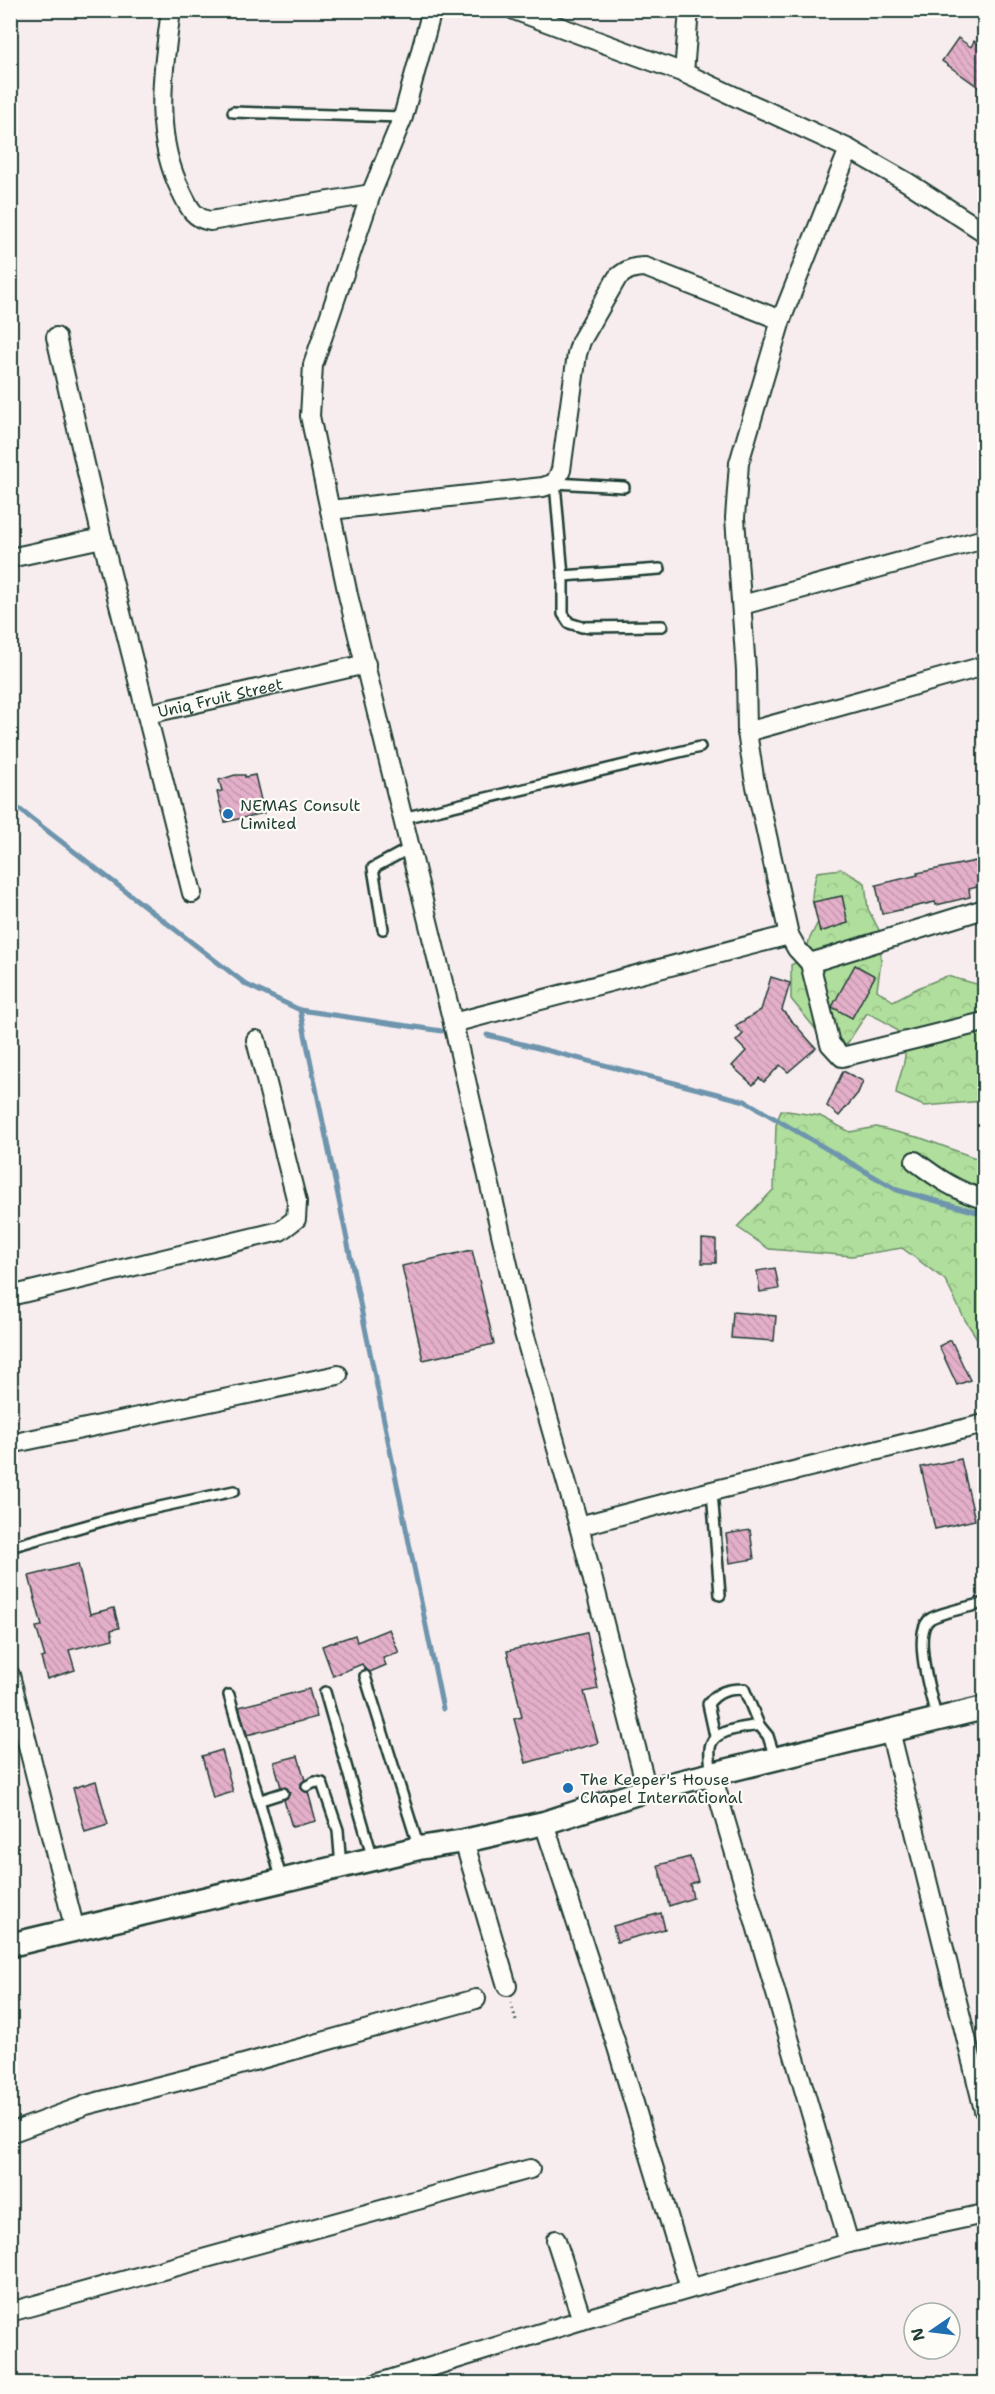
<svg xmlns="http://www.w3.org/2000/svg" width="995" height="2394" font-family="'Shantell Sans',sans-serif">
	<style>
		.forest { fill: url(#forest-crowns); stroke: #688e68; stroke-width: 1.5 }
		.lines { fill: none; stroke-linecap: round; stroke-linejoin: round }
		.stream { stroke: #6e95ad; stroke-width: 5 }
		.building { fill: url(#building-back-hatch); stroke: #1f3d34; stroke-width: 1.5 }
		.service-casing { stroke: #1f3d34; stroke-width: 14 }
		.minor-casing { stroke: #1f3d34; stroke-width: 22 }
		.tertiary-casing { stroke: #1f3d34; stroke-width: 27 }
		.path { stroke: #1f3d34; stroke-width: 3; stroke-dasharray: 1.5 4.5; stroke-linecap: butt }
		.service { stroke: #fdfcf7; stroke-width: 9 }
		.minor { stroke: #fdfcf7; stroke-width: 18 }
		.tertiary { stroke: #fdfcf7; stroke-width: 22 }
		.poi-dot { fill: #1f6fb2; stroke: #fdfcf7; stroke-width: 2 }
		.labels { text-anchor: middle; dominant-baseline: central; stroke-width: 4.5; stroke-linejoin: round; paint-order: stroke }
		.street-label { font-size: 16px; fill: #1f3d34; stroke: #fdfcf7 }
		.poi-label { font-size: 16px; fill: #1f3d34; stroke: #fdfcf7; text-anchor: start }
	</style>
	<defs>
		<pattern id="forest-crowns" width="20" height="18" patternUnits="userSpaceOnUse" patternTransform="scale(1.5)"><rect width="20" height="18" fill="#b0de9c"/><path d="M2 6a3 3 0 1 1 6 0M12 15a3 3 0 1 1 6 0" fill="none" stroke="#97bf87"/></pattern>
		<pattern id="building-back-hatch" width="6" height="6" patternUnits="userSpaceOnUse" patternTransform="scale(1.5)"><rect width="6" height="6" fill="#e4afc9"/><path d="M-1 5l2 2M0 0l6 6M5-1l2 2" fill="none" stroke="#c397ad"/></pattern>
	</defs>
	<rect width="100%" height="100%" fill="#f8edee"/>
	<filter id="ink" filterUnits="userSpaceOnUse"><feTurbulence type="fractalNoise" baseFrequency=".0167" numOctaves="2"/><feDisplacementMap in="SourceGraphic" scale="12" xChannelSelector="R" yChannelSelector="G"/><feConvolveMatrix kernelMatrix="1 2 1 2 8 2 1 2 1" color-interpolation-filters="sRGB"/></filter>
	<g filter="url(#ink)">
		<g class="forest">
			<path d="M 841,869 L 865,883 L 868,909 L 880,932 L 881,961 L 877,990 L 893,1001 L 920,987 L 947,976 L 984,986 L 984,1101 L 924,1106 L 896,1094 C 897,1079 906,1066 905,1051 C 905,1029 883,1020 867,1013 L 845,1047 L 817,1031 L 791,999 L 791,965 L 806,957 L 809,940 L 820,918 C 808,903 812,890 817,872 Z"/>
			<polygon points="781,1110 820,1116 850,1132 876,1127 921,1138 984,1161 984,1349 965,1320 945,1280 902,1248 852,1256 769,1249 737,1227 774,1189 776,1125"/>
		</g>
		<g class="lines">
			<g class="stream">
				<polyline points="10,802 247,985 300,1010 442,1031"/>
				<polyline points="300,1010 443,1709"/>
				<polyline points="487,1035 745,1101 897,1190 984,1214"/>
			</g>
		</g>
		<g class="building">
			<polygon points="958,38 971,47 974,41 984,48 984,91 942,61"/>
			<polygon points="235,775 245,775 245,777 255,775 264,813 225,822 217,792 222,791 219,780"/>
			<polygon points="976,861 981,886 969,889 970,897 936,905 935,902 882,914 876,885 918,875 917,873"/>
			<polygon points="842,896 848,923 820,932 813,902"/>
			<polygon points="855,965 875,976 852,1018 832,1007"/>
			<polygon points="771,977 790,983 782,1010 816,1048 788,1072 780,1065 764,1082 759,1078 753,1085 732,1066 746,1051 736,1041 743,1034 735,1026 761,1010"/>
			<polygon points="843,1071 863,1081 858,1093 839,1116 827,1106"/>
			<polygon points="702,1239 716,1240 716,1263 702,1263"/>
			<polygon points="472,1250 494,1344 423,1360 402,1266"/>
			<polygon points="775,1268 779,1289 760,1292 757,1271"/>
			<polygon points="733,1312 776,1316 774,1341 731,1338"/>
			<polygon points="951,1340 970,1380 957,1385 939,1346"/>
			<polygon points="961,1459 975,1520 935,1529 921,1467"/>
			<polygon points="750,1530 754,1559 730,1563 726,1534"/>
			<polygon points="78,1564 90,1614 114,1608 119,1628 111,1630 113,1639 69,1650 75,1670 47,1679 41,1658 45,1657 36,1627 42,1626 29,1576"/>
			<polygon points="389,1629 399,1653 383,1658 386,1665 370,1672 365,1669 362,1664 333,1676 322,1646 355,1635 357,1642"/>
			<polygon points="587,1632 598,1689 584,1692 598,1743 526,1763 514,1719 522,1717 507,1651"/>
			<polygon points="309,1689 317,1717 247,1735 239,1707"/>
			<polygon points="222,1750 233,1792 213,1798 202,1756"/>
			<polygon points="298,1756 305,1780 301,1783 301,1788 308,1792 316,1821 292,1827 284,1800 288,1797 290,1792 287,1788 281,1787 274,1762"/>
			<polygon points="96,1781 108,1825 85,1832 73,1788"/>
			<polygon points="690,1857 698,1881 690,1884 693,1898 669,1906 658,1865"/>
			<polygon points="661,1913 665,1929 617,1942 613,1926"/>
		</g>
		<g class="lines">
			<defs>
				<g id="service">
					<polyline points="233,112 403,117"/>
					<polyline points="624,487 555,483 563,576 563,614 569,623 582,627 662,626"/>
					<polyline points="563,576 660,569"/>
					<polyline points="403,818 700,747"/>
					<polyline points="383,929 373,868 410,848"/>
					<polyline points="712,1491 720,1595"/>
					<polyline points="10,1547 127,1514 234,1491"/>
					<polyline points="365,1676 419,1848"/>
					<polyline points="325,1692 373,1859"/>
					<polyline points="229,1695 282,1881"/>
					<path d="M 937,1720 C 932,1699 911,1633 930,1619 C 938,1613 973,1606 984,1603"/>
					<path d="M 715,1736 L 708,1704 C 718,1691 728,1689 744,1689 L 759,1725"/>
					<path d="M 711,1773 C 711,1764 708,1751 711,1744 C 716,1729 745,1728 759,1725 L 768,1736 L 775,1758"/>
					<polyline points="307,1786 315,1782 322,1783 338,1830 341,1867"/>
					<polyline points="261,1800 283,1793"/>
				</g>
				<g id="minor">
					<path d="M 171,10 C 163,73 152,135 182,193 C 189,207 193,218 210,221 L 371,194"/>
					<polyline points="432,10 403,117 371,194 313,365 310,416 348,595 453,1023 522,1326 579,1526 647,1790"/>
					<polyline points="514,10 684,73 849,149 907,182 984,232"/>
					<polyline points="684,73 689,10"/>
					<polyline points="849,149 781,320 739,463 735,518 746,670 747,732 754,777 789,935 797,949 810,963 984,909"/>
					<polyline points="56,337 102,538 192,893"/>
					<path d="M 330,510 L 543,487 L 555,483 L 561,470 L 577,354 L 581,341 L 617,278 C 626,270 633,267 645,267 L 781,320"/>
					<polyline points="10,558 102,538"/>
					<polyline points="742,605 984,539"/>
					<path id="s1" d="M 148,714 L 366,664"/>
					<polyline points="747,732 984,666"/>
					<polyline points="810,963 830,1044 842,1057 984,1022"/>
					<polyline points="453,1023 789,935"/>
					<path d="M 915,1161 C 937,1178 958,1192 984,1199"/>
					<polyline points="10,1296 280,1231 296,1219 297,1202 256,1040"/>
					<polyline points="10,1444 338,1375"/>
					<polyline points="579,1526 712,1491 984,1424"/>
					<polyline points="10,1675 75,1930"/>
					<polyline points="890,1731 984,2110"/>
					<polyline points="712,1775 849,2243"/>
					<polyline points="544,1823 617,2047 690,2288"/>
					<polyline points="464,1841 507,1986"/>
					<polyline points="10,2133 86,2105 222,2070 476,1999"/>
					<polyline points="556,2240 582,2320"/>
					<polyline points="10,2312 530,2169"/>
					<polyline points="376,2384 582,2320 849,2243 984,2214"/>
				</g>
				<polyline id="tertiary" points="10,1945 419,1848 464,1841 544,1823 647,1790 984,1708"/>
			</defs>
			<use href="#service" class="service-casing"/>
			<use href="#minor" class="minor-casing"/>
			<use href="#tertiary" class="tertiary-casing"/>
			<polyline class="path" points="511,2002 516,2021"/>
			<use href="#service" class="service"/>
			<use href="#minor" class="minor"/>
			<use href="#tertiary" class="tertiary"/>
		</g>
	</g>
	<g class="poi-dot">
		<circle cx="228" cy="814" r="6"/>
		<circle cx="568" cy="1788" r="6"/>
	</g>
	<g class="labels">
		<g class="street-label">
			<text stroke="none"><textPath href="#s1" startOffset="74">Uniq Fruit Street</textPath></text>
		</g>
		<g class="poi-label">
			<text x="240" y="805">NEMAS Consult<tspan x="240" dy="18">Limited</tspan></text>
			<text x="580" y="1779">The Keeper's House<tspan x="580" dy="18">Chapel International</tspan></text>
		</g>
	</g>
	<rect width="995" height="2394" fill="none" stroke="#fdfcf7" stroke-width="36"/>
	<rect x="18" y="18" width="959" height="2358" fill="none" stroke="#1f3d34" stroke-width="2" filter="url(#ink)"/>
	<g transform="translate(932 2331) rotate(256)"><circle r="28" fill="#fdfcf7" stroke="#a4b0a9" stroke-width="1.5"/>
	<path d="M0-4.5L10 22L0 15L-10 22Z" fill="#1f6fb2"/>
	<text y="-9" font-size="16" font-weight="bold" text-anchor="middle" fill="#1f3d34">N</text>
	</g>
</svg>
